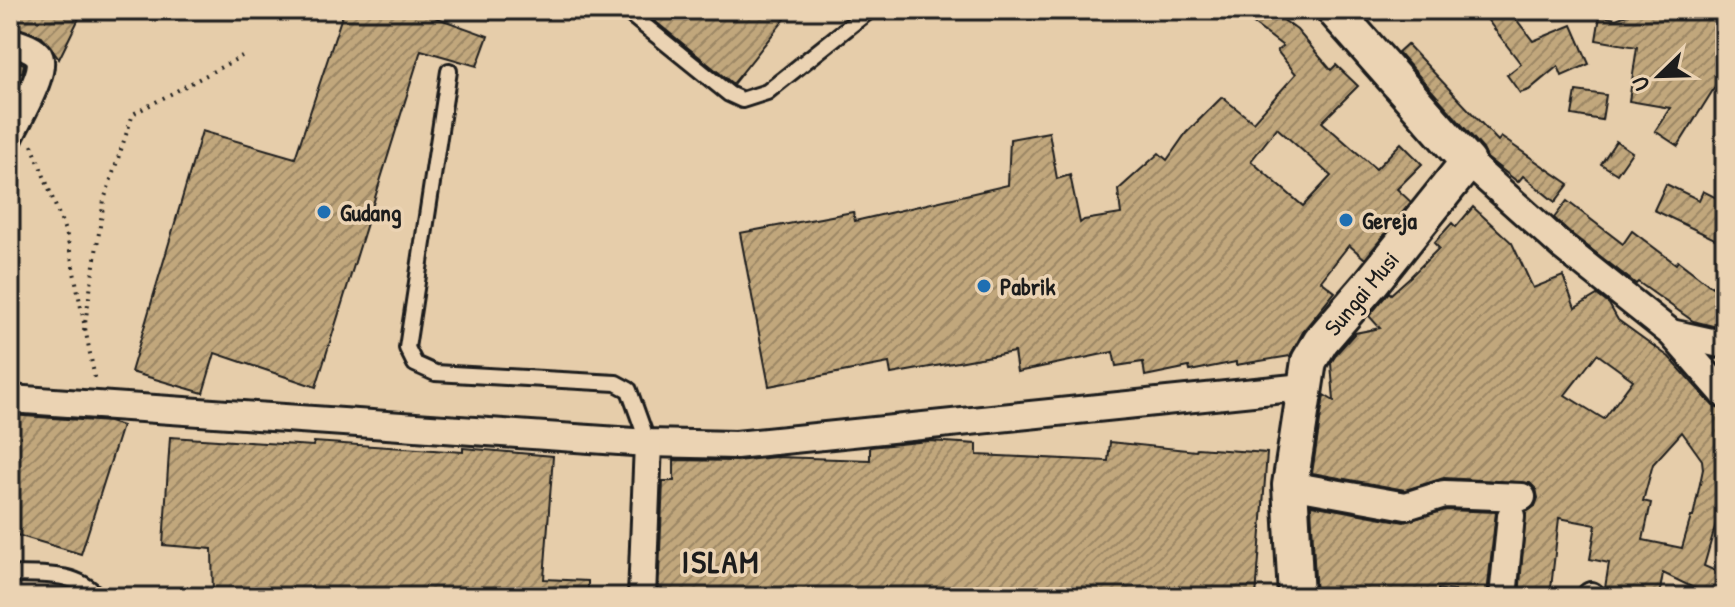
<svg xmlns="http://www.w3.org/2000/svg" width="1735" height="607" font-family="'Patrick Hand',sans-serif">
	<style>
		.building { fill: url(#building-hatch); stroke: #1c1c1c; stroke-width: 2; fill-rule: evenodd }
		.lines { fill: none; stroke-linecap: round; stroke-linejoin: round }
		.service-casing { stroke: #1c1c1c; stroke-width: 20 }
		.minor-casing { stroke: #1c1c1c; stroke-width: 32 }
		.tertiary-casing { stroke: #1c1c1c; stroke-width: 40 }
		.path { stroke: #1c1c1c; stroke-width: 4; stroke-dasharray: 2 6; stroke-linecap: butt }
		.service { stroke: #ebd3b3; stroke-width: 14 }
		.minor { stroke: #ebd3b3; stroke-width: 26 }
		.tertiary { stroke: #ebd3b3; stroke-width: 34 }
		.poi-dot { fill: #1f6fb2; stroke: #ebd3b3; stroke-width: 3 }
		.labels { text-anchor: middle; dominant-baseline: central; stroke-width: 7; stroke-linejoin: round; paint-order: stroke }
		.poi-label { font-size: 24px; font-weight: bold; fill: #1c1c1c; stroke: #ebd3b3; text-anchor: start }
		.street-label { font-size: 24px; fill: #1c1c1c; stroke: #ebd3b3 }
		.district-label { font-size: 32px; font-weight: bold; letter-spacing: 2px; fill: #1c1c1c; stroke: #ebd3b3 }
	</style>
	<defs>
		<pattern id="building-hatch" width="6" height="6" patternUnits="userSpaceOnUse" patternTransform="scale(2)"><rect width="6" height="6" fill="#c1a77c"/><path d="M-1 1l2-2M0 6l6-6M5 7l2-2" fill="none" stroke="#9c8765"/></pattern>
	</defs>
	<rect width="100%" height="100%" fill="#e6cdaa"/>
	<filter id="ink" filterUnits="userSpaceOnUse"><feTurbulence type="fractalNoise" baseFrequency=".0125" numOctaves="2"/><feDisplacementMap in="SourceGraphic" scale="16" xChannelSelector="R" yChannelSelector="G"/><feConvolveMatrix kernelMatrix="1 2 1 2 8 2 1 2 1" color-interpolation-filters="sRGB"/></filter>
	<g filter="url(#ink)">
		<g class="building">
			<polygon points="10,10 83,10 59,59 42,37 10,25"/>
			<polygon points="344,10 415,10 488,36 477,66 421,50 316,387 215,353 203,393 131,372 202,131 295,158"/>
			<polygon points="641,10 792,10 733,84"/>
			<path d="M 1260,10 L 1270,10 L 1297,30 L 1331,70 L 1336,65 L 1358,86 L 1322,122 L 1376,169 L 1401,143 L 1422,164 L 1397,189 L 1411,202 L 1365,259 L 1349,245 L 1321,281 L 1335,292 L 1304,330 L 1290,356 L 1236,365 L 1236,362 L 1190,371 L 1189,367 L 1145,376 L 1143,362 L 1116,366 L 1113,352 L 1017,372 L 1014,352 L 891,374 L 889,363 L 769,386 L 740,233 L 853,212 L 855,221 L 1008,185 L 1010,139 L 1049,132 L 1057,179 L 1070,175 L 1080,223 L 1084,220 L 1121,214 L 1118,190 L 1159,153 L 1167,160 L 1186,133 L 1222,97 L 1253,122 L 1296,74 L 1277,51 L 1283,46 L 1251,22 ZM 1277,128 L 1331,176 L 1303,206 L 1251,161 Z"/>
			<polygon points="1480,10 1509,10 1533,41 1572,25 1589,64 1562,76 1558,66 1529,90 1520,93 1507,75 1521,64"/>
			<polygon points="1640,10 1725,10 1725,71 1678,146 1655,131 1670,108 1629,101 1637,47 1596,40 1600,16 1616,19"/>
			<polygon points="1407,44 1498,141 1501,137 1569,184 1555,202 1523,176 1518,182 1487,158 1483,149 1398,52"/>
			<polygon points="10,58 24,64 22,73 10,69"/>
			<polygon points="1576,91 1606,95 1602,120 1572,115"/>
			<polygon points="1616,141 1632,152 1617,174 1601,164"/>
			<polygon points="1666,184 1699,200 1703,191 1725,202 1725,244 1654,210"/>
			<polygon points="1567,201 1623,244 1632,231 1676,264 1678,261 1712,287 1725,261 1725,318 1721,328 1693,321 1638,282 1636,284 1573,235 1554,218"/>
			<path d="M 1473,207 L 1512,243 L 1533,288 L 1563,276 L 1575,308 L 1597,295 L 1609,304 L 1618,320 L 1669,357 L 1713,406 L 1725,411 L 1725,522 L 1717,520 L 1704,566 L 1725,575 L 1725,582 L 1718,597 L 1712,597 L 1663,573 L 1659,597 L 1607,597 L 1605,588 L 1609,563 L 1590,559 L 1596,525 L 1559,518 L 1550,597 L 1519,597 L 1526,512 L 1535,506 L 1538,498 L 1536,489 L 1530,483 L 1444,478 L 1405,490 L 1312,473 L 1324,395 L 1334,401 L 1331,363 L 1337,353 L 1355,333 L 1380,328 L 1369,316 L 1389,292 L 1391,294 L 1411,276 L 1439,248 L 1434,243 L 1452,223 L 1456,227 ZM 1597,354 L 1633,380 L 1604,419 L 1565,395 ZM 1682,432 L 1702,460 L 1703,469 L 1693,517 L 1691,517 L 1682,548 L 1643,540 L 1651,503 L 1643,501 L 1653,464 Z"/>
			<polygon points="10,415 109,422 122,426 81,554 10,533"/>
			<polygon points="170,437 313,446 314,442 463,452 463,448 553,456 544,579 588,581 588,597 213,597 212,549 163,545"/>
			<polygon points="928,441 977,444 977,455 1108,461 1110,442 1196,451 1197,448 1267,453 1256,597 658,597 663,481 674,481 674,460 736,461 776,457 870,460 870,447"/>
			<polygon points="1311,505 1404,522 1446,510 1496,512 1487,594 1438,589 1438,597 1316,597"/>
		</g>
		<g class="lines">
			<defs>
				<g id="service">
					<polyline points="625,10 729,94 742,100 767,92 870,10"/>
					<polyline points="449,71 407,348 415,364 435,373 616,383 629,390 648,443"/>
					<path d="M 10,574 C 40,575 78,571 98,597"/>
				</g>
				<g id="minor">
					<path d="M 10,41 C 19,44 34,48 39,56 C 47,71 17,121 10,136"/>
					<polyline points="1468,162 1563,247 1671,333 1725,345"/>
					<polyline points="1671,333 1725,395"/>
					<polyline points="10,399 648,443 736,445 1303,387"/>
					<polyline points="1290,485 1406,506 1444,494 1522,497"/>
					<polyline points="1591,596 1591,597"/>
					<polyline points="642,597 648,443"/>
					<polyline points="1503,597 1511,516"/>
				</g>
				<polyline id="tertiary" points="1296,597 1290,485 1309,361 1321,341 1371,283 1468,162 1334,10"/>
			</defs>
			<use href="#service" class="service-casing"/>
			<use href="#minor" class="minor-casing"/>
			<use href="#tertiary" class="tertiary-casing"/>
			<g class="path">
				<polyline points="32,145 67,236 95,379"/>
				<polyline points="84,330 104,200 133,114 242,56"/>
			</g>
			<use href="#service" class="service"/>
			<use href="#minor" class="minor"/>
			<use href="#tertiary" class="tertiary"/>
		</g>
	</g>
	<g class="poi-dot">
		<circle cx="324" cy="212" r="8"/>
		<circle cx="1346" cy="220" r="8"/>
		<circle cx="984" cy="286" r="8"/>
	</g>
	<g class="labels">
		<g class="poi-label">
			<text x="340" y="212">Gudang</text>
			<text x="1362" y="220">Gereja</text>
			<text x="1000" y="286">Pabrik</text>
		</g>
		<g class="street-label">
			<text transform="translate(1361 293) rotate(-50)">Sungai Musi</text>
		</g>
		<g class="district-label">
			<text x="721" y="561">ISLAM</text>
		</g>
	</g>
	<rect width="1735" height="607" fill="none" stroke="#ebd3b3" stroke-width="40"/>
	<rect x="20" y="20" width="1695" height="567" fill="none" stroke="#1c1c1c" stroke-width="3" filter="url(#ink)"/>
	<g transform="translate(1659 76) rotate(247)" stroke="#ebd3b3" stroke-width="6" paint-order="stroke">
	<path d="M0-6L14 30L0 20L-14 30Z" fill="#1c1c1c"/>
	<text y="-12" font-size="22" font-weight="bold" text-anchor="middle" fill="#1c1c1c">U</text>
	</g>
</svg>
